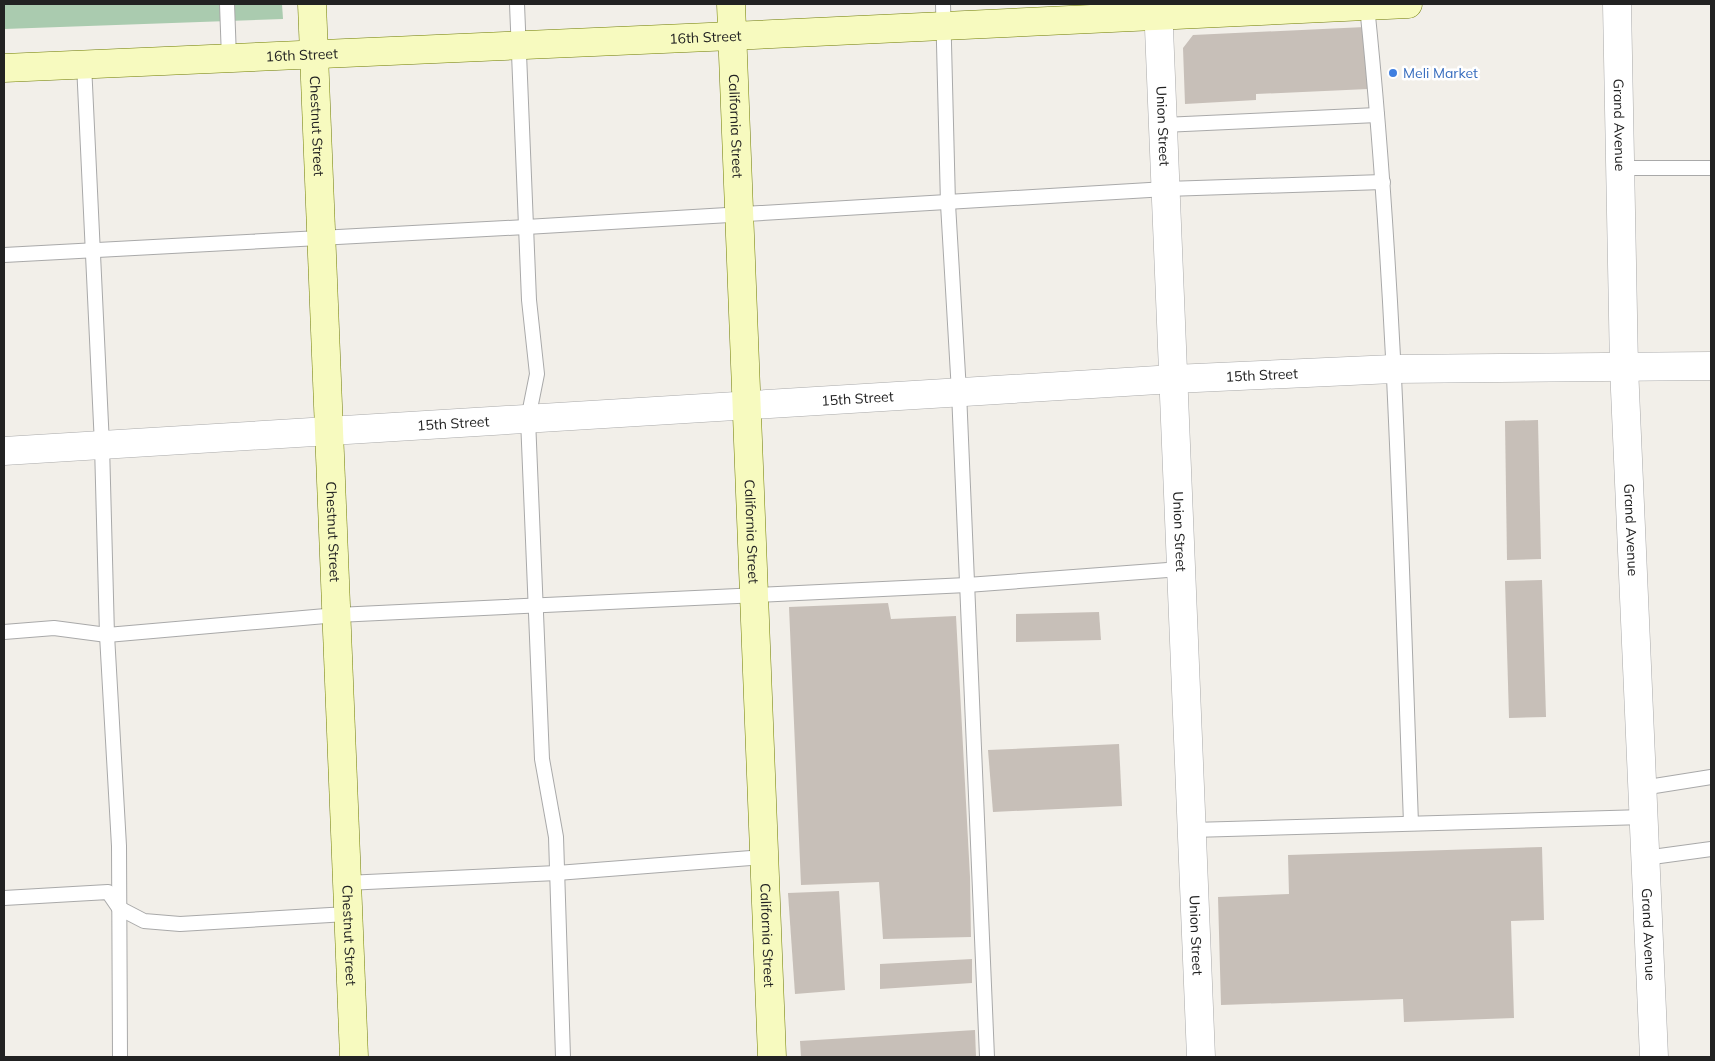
<svg xmlns="http://www.w3.org/2000/svg" width="1715" height="1061" font-family="Mulish,sans-serif">
	<style>
		.cemetery { fill: #aacbaf }
		.building { fill: #c7bfb8 }
		.lines { fill: none; stroke-linecap: round; stroke-linejoin: round }
		.lane-casing { stroke: #a9a9a9; stroke-width: 16 }
		.street-casing { stroke: #a9a9a9; stroke-width: 29 }
		.secondary-casing { stroke: #707d05; stroke-width: 29 }
		.lane { stroke: #fff; stroke-width: 14 }
		.street { stroke: #fff; stroke-width: 28 }
		.secondary { stroke: #f7fabf; stroke-width: 28 }
		.shop-dot { fill: #3f7fe0; stroke: #fff; stroke-width: 2 }
		.labels { text-anchor: middle; dominant-baseline: central; stroke-width: 5; stroke-linejoin: round; paint-order: stroke }
		.street-label { font-size: 14px; fill: #222; stroke: #fff }
		.shop-label { font-size: 14px; fill: #366cbe; stroke: #fff; text-anchor: start }
	</style>
	<rect width="100%" height="100%" fill="#f2efe9"/>
	<polygon class="cemetery" points="4,4 282,4 283,19 4,29"/>
	<g class="building">
		<polygon points="1365,27 1368,89 1256,94 1256,100 1185,104 1183,48 1193,35"/>
		<polygon points="1538,420 1541,559 1507,560 1505,421"/>
		<polygon points="1542,580 1546,717 1509,718 1505,581"/>
		<polygon points="888,603 891,619 956,616 970,877 971,937 883,939 879,882 801,885 789,607"/>
		<polygon points="1099,612 1101,640 1016,642 1016,614"/>
		<polygon points="1119,744 1122,806 993,812 988,750"/>
		<polygon points="1542,847 1544,920 1511,921 1514,1018 1404,1022 1403,999 1221,1005 1218,897 1289,894 1288,855"/>
		<polygon points="839,891 845,990 795,994 788,893"/>
		<polygon points="972,959 972,983 880,989 880,964"/>
		<polygon points="975,1030 976,1057 801,1057 800,1041"/>
	</g>
	<g class="lines">
		<defs>
			<g id="lane">
				<polyline points="227,4 229,58"/>
				<polyline points="517,4 529,300 537,374 528,419 542,759 556,837 563,1057"/>
				<polyline points="943,4 948,204 959,392 987,1057"/>
				<path d="M 1367,6 C 1395,277 1401,551 1411,823"/>
				<polyline points="84,64 102,445 107,635 119,846 120,1057"/>
				<polyline points="1163,125 1377,115"/>
				<polyline points="1620,168 1711,168"/>
				<polyline points="4,255 526,227 1166,189 1383,182"/>
				<polyline points="4,632 54,628 107,635 337,615 967,585 1181,569"/>
				<polyline points="1642,788 1711,777"/>
				<polyline points="1192,830 1644,817"/>
				<polyline points="1645,858 1711,849"/>
				<polyline points="346,883 557,873 764,857"/>
				<polyline points="4,898 108,892 119,908 144,921 180,924 347,914"/>
			</g>
			<g id="street">
				<path id="s1" d="M 1158,4 L 1201,1057"/>
				<path id="s2" d="M 1617,4 L 1624,367 L 1654,1057"/>
				<path id="s3" d="M 4,451 L 1174,379 L 1393,369 L 1711,366"/>
			</g>
			<g id="secondary">
				<path id="s4" d="M 312,4 L 354,1057"/>
				<path id="s5" d="M 731,4 L 772,1057"/>
				<path id="s6" d="M 4,68 L 732,36 L 1408,4"/>
			</g>
		</defs>
		<use href="#lane" class="lane-casing"/>
		<use href="#street" class="street-casing"/>
		<use href="#secondary" class="secondary-casing"/>
		<use href="#lane" class="lane"/>
		<use href="#street" class="street"/>
		<use href="#secondary" class="secondary"/>
	</g>
	<circle class="shop-dot" cx="1393" cy="73" r="5"/>
	<g class="labels">
		<g class="street-label">
			<text stroke="none"><textPath href="#s6" startOffset="702">16th Street</textPath></text>
			<text stroke="none"><textPath href="#s6" startOffset="298">16th Street</textPath></text>
			<text stroke="none"><textPath href="#s4" startOffset="122">Chestnut Street</textPath></text>
			<text stroke="none"><textPath href="#s5" startOffset="122">California Street</textPath></text>
			<text stroke="none"><textPath href="#s1" startOffset="122">Union Street</textPath></text>
			<text stroke="none"><textPath href="#s2" startOffset="121">Grand Avenue</textPath></text>
			<text stroke="none"><textPath href="#s3" startOffset="1260">15th Street</textPath></text>
			<text stroke="none"><textPath href="#s3" startOffset="855">15th Street</textPath></text>
			<text stroke="none"><textPath href="#s3" startOffset="450">15th Street</textPath></text>
			<text stroke="none"><textPath href="#s4" startOffset="528">Chestnut Street</textPath></text>
			<text stroke="none"><textPath href="#s1" startOffset="528">Union Street</textPath></text>
			<text stroke="none"><textPath href="#s5" startOffset="528">California Street</textPath></text>
			<text stroke="none"><textPath href="#s2" startOffset="526">Grand Avenue</textPath></text>
			<text stroke="none"><textPath href="#s4" startOffset="932">Chestnut Street</textPath></text>
			<text stroke="none"><textPath href="#s5" startOffset="932">California Street</textPath></text>
			<text stroke="none"><textPath href="#s1" startOffset="932">Union Street</textPath></text>
			<text stroke="none"><textPath href="#s2" startOffset="931">Grand Avenue</textPath></text>
		</g>
		<g class="shop-label">
			<text x="1403" y="73">Meli Market</text>
		</g>
	</g>
	<rect width="1715" height="1061" fill="none" stroke="#222222" stroke-width="10"/>
</svg>
